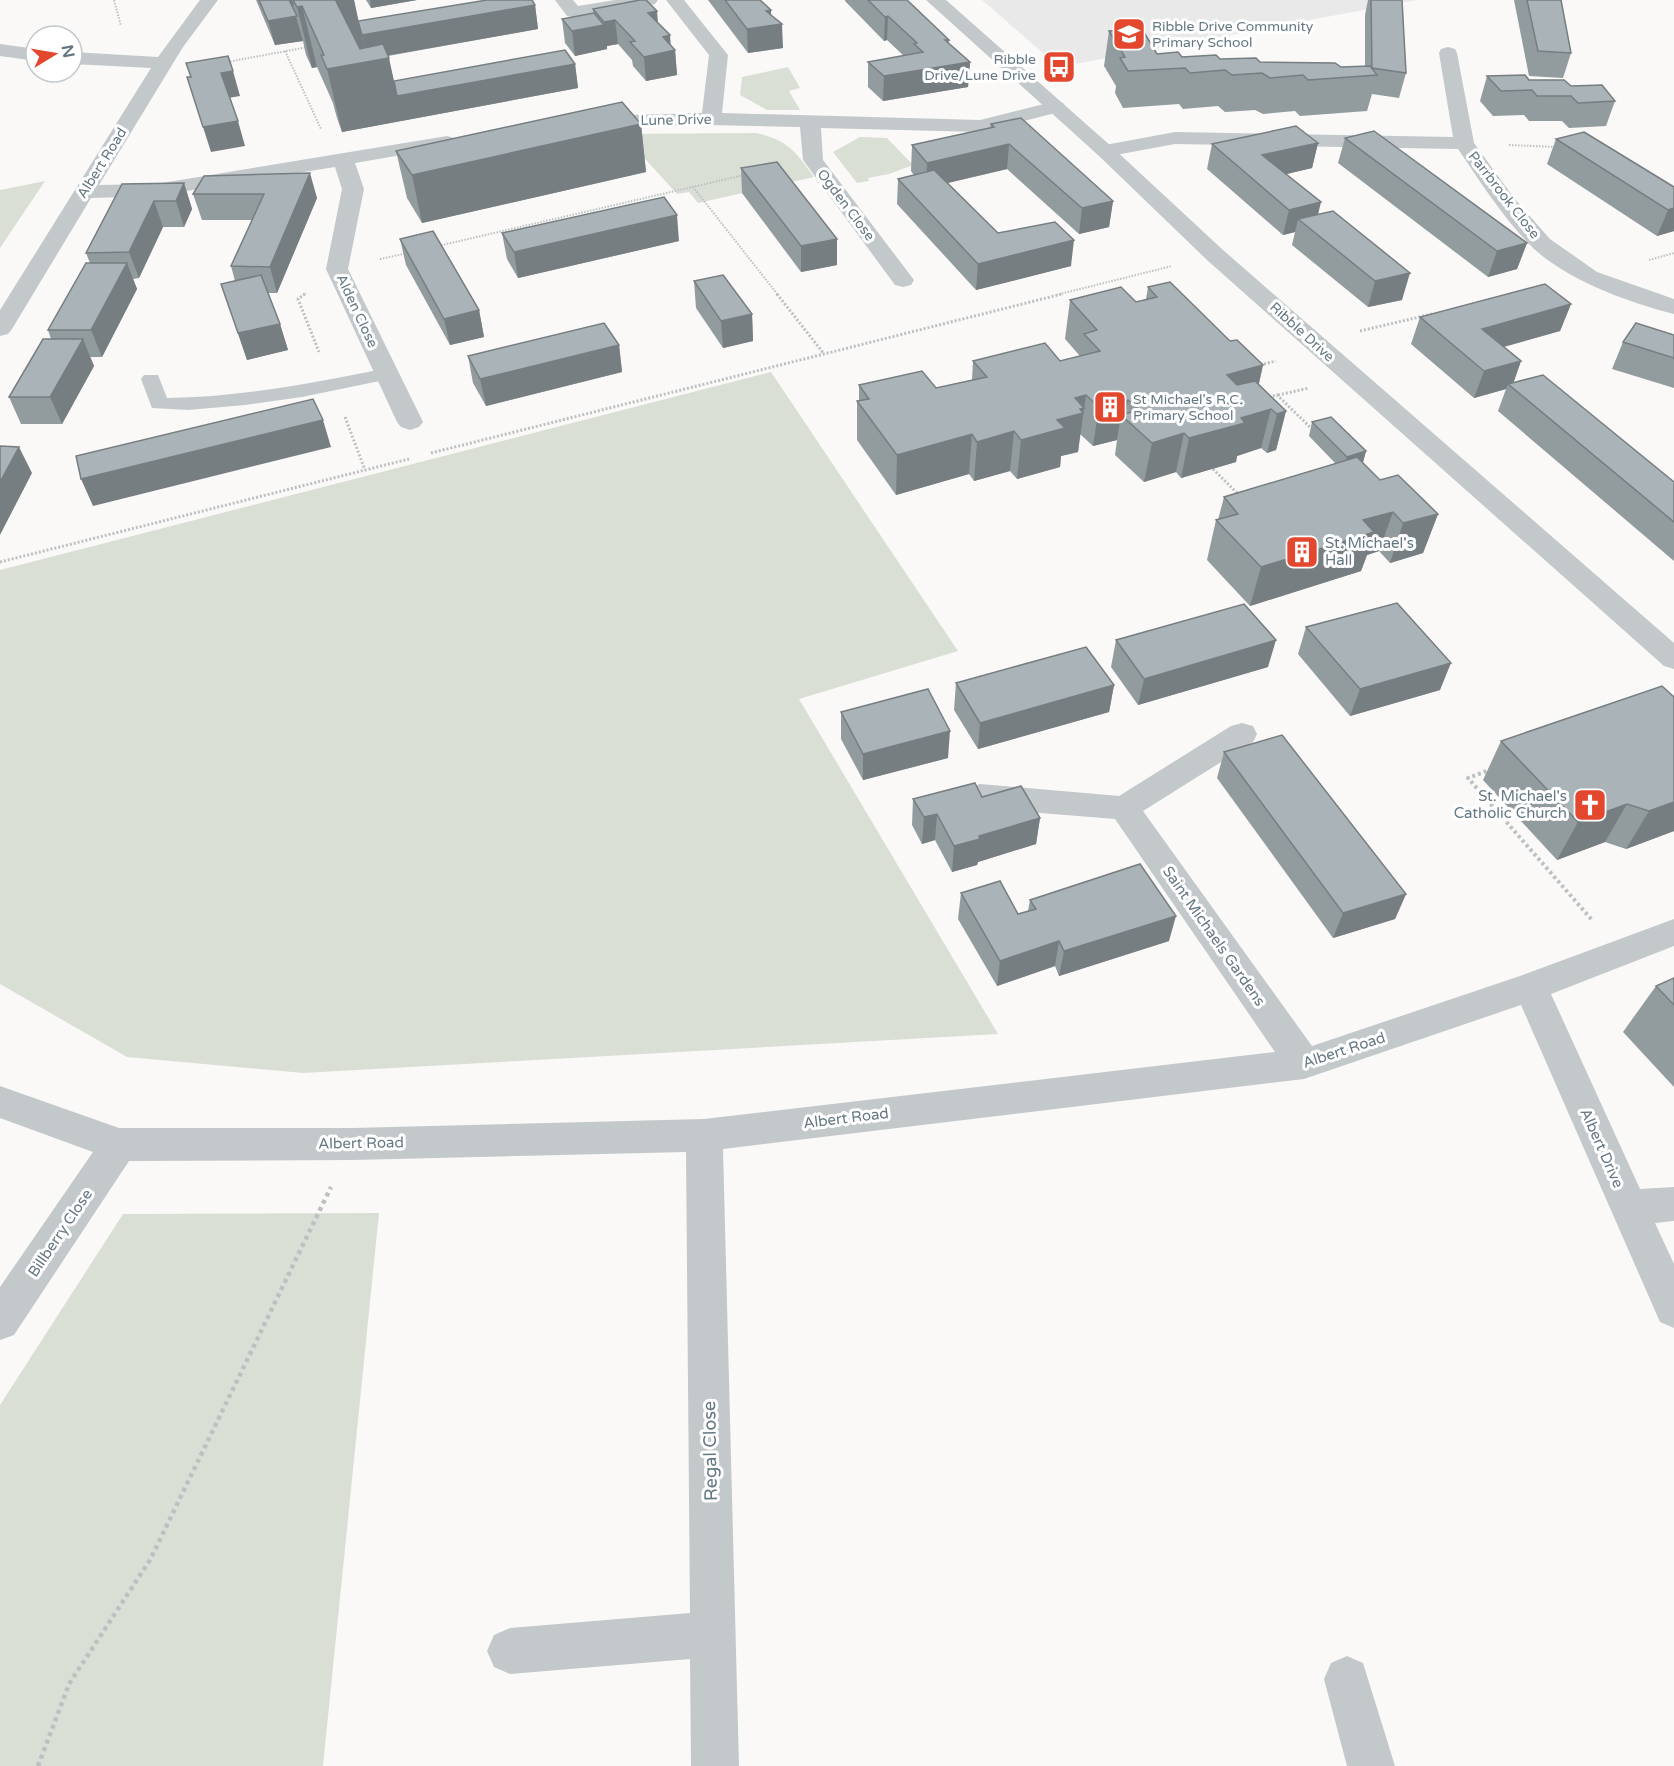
<svg xmlns="http://www.w3.org/2000/svg" width="1674" height="1766" font-family="'Varela Round',sans-serif">
	<style>
		.built { fill: #e8e9e8 }
		.green { fill: #dadfd6 }
		.lines { fill: none; stroke-linecap: round; stroke-linejoin: round }
		.path-far3 { stroke: #bdc0c2; stroke-width: 2; stroke-dasharray: 1.5 1.5; stroke-linecap: butt }
		.path-far2 { stroke: #bdc0c2; stroke-width: 3; stroke-dasharray: 2 2; stroke-linecap: butt }
		.path-far1 { stroke: #bdc0c2; stroke-width: 4; stroke-dasharray: 3 3; stroke-linecap: butt }
		.path { stroke: #bdc0c2; stroke-width: 4.5; stroke-dasharray: 4 4; stroke-linecap: butt }
		.service { fill: #c3c8cb; fill-rule: evenodd }
		.minor { fill: #c3c8cb; fill-rule: evenodd }
		.tertiary { fill: #c3c8cb; fill-rule: evenodd }
		.wall { fill: #929b9e }
		.shaded-wall { fill: #777e81 }
		.building { fill: #aab4b8; stroke: #777e81; stroke-width: 1.5 }
		.labels { text-anchor: middle; dominant-baseline: central; stroke-width: 6; stroke-linejoin: round; paint-order: stroke }
		.far-poi-label { font-size: 14px; fill: #657882; stroke: #fff; text-anchor: start }
		.far-street-label { font-size: 14px; fill: #657882; stroke: #fff }
		.poi-label { font-size: 15px; fill: #657882; stroke: #fff; text-anchor: start }
		.street-label { font-size: 15px; fill: #657882; stroke: #fff }
		.near-street-label { font-size: 18px; fill: #657882; stroke: #fff }
	</style>
	<rect width="100%" height="100%" fill="#faf9f7"/>
	<polygon class="built" points="982,0 1417,0 1059,67"/>
	<g class="green">
		<polygon points="788,67 800,88 789,91 800,110 767,110 740,95 742,77"/>
		<path d="M 756,133 C 788,140 796,152 814,177 L 698,203 L 689,192 L 677,194 L 637,150 L 618,134 Z"/>
		<polygon points="860,137 887,138 913,165 889,174 868,178 869,181 857,183 833,152"/>
		<polygon points="45,181 0,248 0,190"/>
		<polygon points="771,372 958,651 799,699 998,1034 303,1073 127,1057 0,984 0,570"/>
		<polygon points="379,1213 323,1766 0,1766 0,1405 123,1214"/>
	</g>
	<g class="lines">
		<g class="path-far3">
			<polyline points="114,0 121,26"/>
			<polyline points="285,51 321,129"/>
			<polyline points="227,62 308,47"/>
			<polyline points="1509,145 1556,147"/>
			<polyline points="693,187 778,295"/>
			<polyline points="438,246 744,175"/>
			<polyline points="380,259 408,253"/>
			<polyline points="1649,260 1674,253"/>
			<polyline points="303,295 306,293"/>
			<polyline points="1056,295 1172,266"/>
		</g>
		<g class="path-far2">
			<polyline points="305,294 298,299 319,352"/>
			<polyline points="777,294 824,354"/>
			<polyline points="1360,331 1432,314"/>
			<polyline points="1260,365 1276,361"/>
			<polyline points="1278,395 1309,388"/>
			<polyline points="1269,397 1277,395 1310,427"/>
			<polyline points="345,417 365,470"/>
			<polyline points="431,453 1062,294"/>
			<polyline points="1213,469 1240,496"/>
			<polyline points="0,562 409,459"/>
		</g>
		<polyline class="path-far1" points="1492,769 1468,778 1592,920"/>
		<polyline class="path" points="38,1766 69,1684 150,1560 331,1187"/>
		<path class="service" d="M 387,368 L 394,370 L 397,374 L 394,378 L 302,397 L 245,405 L 188,410 L 152,408 L 141,379 L 144,375 L 158,375 L 167,398 C 242,397 314,383 387,368 Z"/>
		<g class="minor">
			<polygon points="200,0 218,0 183,47 99,185 156,184 447,136 454,138 457,142 454,146 355,163 364,189 348,269 423,422 419,427 410,430 401,427 397,422 326,269 342,189 335,167 156,196 91,198 12,329 8,334 0,336 0,310 151,68 72,64 72,52 158,57"/>
			<polygon points="555,0 573,0 578,6 615,0 658,0 655,4 649,5 573,17 567,16"/>
			<polygon points="666,0 684,0 728,55 722,113 980,120 1056,101 1063,103 1066,107 1063,111 980,132 821,128 823,160 914,280 911,285 903,287 895,285 803,160 800,127 711,125 593,128 586,126 583,122 586,118 593,116 702,113 709,55"/>
			<polygon points="0,44 36,49 36,61 0,56"/>
			<path d="M 1448,47 L 1455,49 L 1457,53 L 1474,143 L 1514,198 L 1550,239 L 1597,272 L 1674,299 L 1674,314 C 1627,302 1569,281 1533,248 C 1504,219 1481,183 1458,149 L 1175,144 L 1105,157 L 1098,155 L 1095,151 L 1098,147 L 1105,145 L 1175,132 L 1453,137 L 1439,53 L 1441,49 Z"/>
			<polygon points="1242,723 1253,726 1257,734 1253,742 1143,811 1312,1046 1520,976 1674,919 1674,946 1551,994 1640,1189 1674,1187 1674,1221 1655,1223 1674,1264 1674,1328 1660,1322 1521,1005 1304,1079 723,1149 739,1766 691,1766 690,1659 510,1674 494,1667 487,1651 494,1635 510,1628 690,1613 686,1152 352,1160 129,1161 14,1335 0,1340 0,1287 93,1152 0,1118 0,1086 119,1128 352,1128 704,1119 1275,1052 1115,819 980,808 969,804 964,796 969,788 980,784 1119,796 1231,726"/>
			<polygon points="1347,1656 1363,1663 1395,1766 1347,1766 1324,1679 1331,1663"/>
		</g>
		<polygon class="tertiary" points="926,0 946,0 1112,147 1223,250 1674,643 1674,669 1664,666 1207,260 1098,155"/>
	</g>
	<g class="wall">
		<polygon points="256,0 354,0 358,21 535,5 538,29 388,56 394,81 575,64 578,88 342,132 337,118 333,103 317,67 312,68 306,55 303,41 275,45"/>
		<polygon points="366,0 417,0 371,8"/>
		<polygon points="708,0 760,0 771,10 771,14 783,48 748,53"/>
		<polygon points="845,0 907,0 949,40 949,44 970,62 968,87 883,101 868,87 868,62 904,56 887,40 884,41 845,1"/>
		<polygon points="1368,0 1402,0 1406,73 1399,98 1372,94 1367,111 1300,116 1295,111 1263,114 1255,110 1225,112 1218,106 1183,109 1179,104 1123,108 1115,93 1116,86 1104,66 1109,31 1157,54 1182,57 1341,67 1365,66 1365,15"/>
		<polygon points="1514,0 1561,0 1571,53 1563,78 1529,76"/>
		<polygon points="593,9 657,11 657,23 670,35 670,45 675,50 677,75 646,81 633,66 632,60 618,44 607,46 607,49 575,56 565,43 562,19 593,13"/>
		<polygon points="1487,76 1529,80 1571,86 1615,101 1606,126 1569,128 1562,121 1529,121 1524,115 1493,116 1480,101"/>
		<polygon points="641,124 646,172 422,223 407,198 396,151"/>
		<polygon points="991,124 1113,201 1109,227 1079,234 1007,169 948,183 998,233 1071,266 976,290 897,204 898,179 914,175 911,171 912,145 990,128"/>
		<polygon points="1345,138 1527,243 1517,269 1488,277 1338,163"/>
		<polygon points="1556,139 1674,187 1674,231 1657,236 1547,164"/>
		<polygon points="1318,143 1312,168 1286,174 1318,214 1402,300 1368,307 1292,245 1295,232 1283,235 1207,169 1212,144"/>
		<polygon points="741,168 837,265 801,272 742,193"/>
		<polygon points="204,176 317,198 277,293 268,293 280,324 288,350 247,360 221,284 235,281 231,266 252,220 202,220 193,194"/>
		<polygon points="184,183 192,209 184,227 163,227 139,278 133,279 137,289 102,357 90,357 94,366 62,424 21,424 9,397 51,339 48,330 90,263 86,253 122,184"/>
		<polygon points="502,233 679,241 518,278 507,259"/>
		<polygon points="400,239 479,310 484,337 450,345 406,265"/>
		<polygon points="694,281 752,314 753,341 723,348 696,308"/>
		<polygon points="1148,287 1230,341 1263,365 1259,384 1286,411 1276,450 1267,453 1261,448 1237,456 1236,462 1181,478 1176,472 1144,482 1115,455 1117,440 1093,446 1080,434 1078,452 1061,456 1060,467 1017,479 1010,471 974,481 969,474 896,495 857,440 857,401 859,401 859,385 936,388 972,380 973,361 1060,361 1080,356 1065,339 1070,300 1136,302 1146,299"/>
		<polygon points="1571,304 1560,331 1504,347 1521,361 1513,383 1674,482 1674,561 1498,411 1506,389 1474,398 1411,344 1420,317"/>
		<polygon points="1674,335 1674,388 1612,369 1623,342"/>
		<polygon points="619,345 622,372 486,406 473,383 468,356"/>
		<polygon points="1312,422 1366,451 1363,463 1380,480 1438,514 1423,553 1390,563 1379,551 1367,555 1361,571 1250,606 1207,560 1216,520 1218,520 1224,497 1336,464 1309,436"/>
		<polygon points="1306,627 1440,690 1350,716 1298,654"/>
		<polygon points="1116,640 1268,667 1138,705 1111,667"/>
		<polygon points="956,683 1114,685 1109,712 978,749 954,710"/>
		<polygon points="1662,686 1674,831 1626,849 1605,842 1557,860 1483,780 1501,741"/>
		<polygon points="841,712 948,758 863,780 841,739"/>
		<polygon points="1224,752 1406,894 1395,919 1333,938 1217,778"/>
		<polygon points="982,797 1040,818 1036,844 978,862 977,865 952,872 935,840 922,844 912,825 913,799"/>
		<polygon points="961,893 1018,914 1028,911 1030,900 1169,941 1059,976 1055,966 997,986 958,919"/>
		<polygon points="1674,978 1674,1087 1623,1032 1656,986"/>
	</g>
	<g class="shaded-wall">
		<polygon points="286,0 292,0 294,6 288,7"/>
		<polygon points="343,0 354,0 367,59 350,62 336,1"/>
		<polygon points="370,0 417,0 371,8"/>
		<polygon points="535,5 538,29 367,59 362,35"/>
		<polygon points="302,6 317,67 312,68 297,7"/>
		<polygon points="771,10 771,25 782,24 783,48 748,53 747,29 766,11"/>
		<polygon points="657,11 659,35 648,13"/>
		<polygon points="888,16 887,40 884,41 885,17"/>
		<polygon points="296,17 303,41 275,45 268,21"/>
		<polygon points="615,20 618,44 607,46 607,49 575,56 572,31 604,25 604,22"/>
		<polygon points="670,35 671,51 675,50 677,75 646,81 644,57 663,37"/>
		<polygon points="389,58 397,96 575,64 578,88 342,132 327,69"/>
		<polygon points="970,62 968,87 883,101 884,76"/>
		<polygon points="233,71 240,96 228,98 221,73"/>
		<polygon points="238,121 245,146 211,152 203,127"/>
		<polygon points="641,124 646,172 422,223 412,175"/>
		<polygon points="1318,143 1312,168 1257,181 1262,155"/>
		<polygon points="1009,144 1007,169 926,188 927,163"/>
		<polygon points="310,173 317,198 277,293 270,267"/>
		<polygon points="184,183 192,209 184,227 176,201"/>
		<polygon points="154,201 163,227 139,278 129,252"/>
		<polygon points="1113,201 1109,227 1079,234 1082,208"/>
		<polygon points="1321,202 1315,227 1298,219 1295,232 1283,235 1289,210"/>
		<polygon points="1674,208 1674,231 1657,236 1668,210"/>
		<polygon points="677,215 679,241 518,278 514,252"/>
		<polygon points="837,239 837,265 801,272 801,246"/>
		<polygon points="1074,240 1071,266 976,290 978,264"/>
		<polygon points="1527,243 1517,269 1488,277 1497,251"/>
		<polygon points="127,263 137,289 102,357 91,330"/>
		<polygon points="1410,273 1402,300 1368,307 1375,281"/>
		<polygon points="1571,304 1560,331 1473,355 1482,329"/>
		<polygon points="479,310 484,337 450,345 444,319"/>
		<polygon points="752,314 753,341 723,348 721,321"/>
		<polygon points="280,324 288,350 247,360 238,333"/>
		<polygon points="83,339 94,366 62,424 50,397"/>
		<polygon points="619,345 622,372 486,406 480,379"/>
		<polygon points="1521,361 1512,387 1508,384 1506,389 1474,398 1484,371"/>
		<polygon points="1263,365 1254,404 1227,375"/>
		<polygon points="1086,395 1078,452 1061,456 1060,467 1017,479 1021,440 1057,420 1075,398"/>
		<polygon points="1128,400 1125,419 1121,415 1117,440 1093,446 1099,407"/>
		<polygon points="1271,409 1261,448 1237,456 1236,462 1181,478 1189,438 1241,418"/>
		<polygon points="1286,411 1276,450 1267,453 1277,414"/>
		<polygon points="323,420 331,447 93,506 81,479"/>
		<polygon points="1014,431 1010,471 974,481 977,442"/>
		<polygon points="1184,433 1176,472 1144,482 1152,443"/>
		<polygon points="972,434 969,474 896,495 897,455"/>
		<polygon points="19,447 32,473 0,535 0,482"/>
		<polygon points="1366,451 1362,465 1343,471 1347,457"/>
		<polygon points="1393,512 1379,551 1367,555 1361,571 1250,606 1261,567 1363,520"/>
		<polygon points="1438,514 1423,553 1390,563 1403,523"/>
		<polygon points="1276,640 1268,667 1138,705 1144,679"/>
		<polygon points="1451,663 1440,690 1350,716 1360,689"/>
		<polygon points="1114,685 1109,712 978,749 980,723"/>
		<polygon points="950,731 948,758 863,780 863,754"/>
		<polygon points="1674,802 1674,831 1626,849 1649,811"/>
		<polygon points="1627,804 1605,842 1557,860 1578,822"/>
		<polygon points="937,814 935,840 922,844 924,817"/>
		<polygon points="1040,818 1036,844 978,862 977,865 952,872 954,846 979,836"/>
		<polygon points="1406,894 1395,919 1333,938 1343,913"/>
		<polygon points="1176,916 1169,941 1059,976 1064,951"/>
		<polygon points="1059,941 1055,966 997,986 1000,961"/>
	</g>
	<g class="building">
		<polygon points="259,0 289,0 297,16 268,21"/>
		<polygon points="293,0 343,0 336,1 360,49 383,44 389,58 327,69 321,55 324,55 302,6 297,7"/>
		<polygon points="487,0 532,0 535,5 362,35 358,21"/>
		<polygon points="640,0 646,0 657,11 648,13 670,35 663,37 675,50 644,57 630,42 635,41 615,20 604,22 593,9"/>
		<polygon points="725,0 760,0 771,10 766,11 782,24 747,29"/>
		<polygon points="868,0 907,0 949,40 945,40 970,62 884,76 868,62 923,52 914,44 917,43 888,16 885,17"/>
		<polygon points="1371,0 1402,0 1406,73 1372,68"/>
		<polygon points="1527,0 1561,0 1571,53 1538,51"/>
		<polygon points="594,13 604,25 572,31 562,19"/>
		<polygon points="1142,29 1157,54 1178,52 1182,57 1216,55 1220,59 1256,58 1260,62 1335,63 1341,67 1370,66 1377,75 1308,80 1303,75 1270,78 1262,73 1232,75 1225,70 1190,73 1185,68 1128,71 1120,58 1125,57 1109,31"/>
		<polygon points="565,50 575,64 397,96 394,81"/>
		<polygon points="228,56 233,71 221,73 238,121 203,127 187,77 191,77 186,63"/>
		<polygon points="1525,75 1529,80 1564,80 1571,86 1602,85 1615,101 1578,103 1571,96 1537,96 1532,90 1501,91 1487,76"/>
		<polygon points="622,102 641,124 412,175 396,151"/>
		<polygon points="1021,118 1113,201 1082,208 1009,144 927,163 912,145 994,127 991,124"/>
		<polygon points="1296,126 1318,143 1262,155 1321,202 1289,210 1212,144"/>
		<polygon points="1374,131 1527,243 1497,251 1345,138"/>
		<polygon points="1584,132 1674,187 1674,208 1668,210 1556,139"/>
		<polygon points="777,162 837,239 801,246 741,168"/>
		<polygon points="934,170 998,233 1055,222 1074,240 978,264 898,179"/>
		<polygon points="310,173 270,267 231,266 264,194 193,194 204,176"/>
		<polygon points="184,183 176,201 154,201 129,252 86,253 122,184"/>
		<polygon points="664,197 677,215 514,252 502,233"/>
		<polygon points="1333,211 1410,273 1375,281 1298,219"/>
		<polygon points="433,231 479,310 444,319 400,239"/>
		<polygon points="86,263 127,263 91,330 48,330"/>
		<polygon points="261,275 280,324 238,333 221,284"/>
		<polygon points="723,275 752,314 721,321 694,281"/>
		<polygon points="1170,282 1230,341 1237,340 1263,365 1227,375 1237,385 1255,381 1286,411 1277,414 1271,409 1241,418 1245,423 1189,438 1184,433 1152,443 1121,415 1139,410 1128,400 1099,407 1086,395 1075,398 1084,408 1080,409 1083,413 1057,420 1065,428 1021,440 1014,431 977,442 972,434 897,455 857,401 869,399 859,385 922,371 936,388 987,377 973,361 1045,343 1060,361 1100,351 1084,334 1097,330 1070,300 1121,287 1136,302 1157,297 1148,287"/>
		<polygon points="1545,284 1571,304 1482,329 1521,361 1484,371 1420,317"/>
		<polygon points="604,323 619,345 480,379 468,356"/>
		<polygon points="1636,323 1674,335 1674,358 1623,342"/>
		<polygon points="43,339 83,339 50,397 9,397"/>
		<polygon points="1543,375 1674,482 1674,522 1508,384"/>
		<polygon points="313,399 323,420 81,479 76,456"/>
		<polygon points="1331,417 1366,451 1347,457 1312,422"/>
		<polygon points="0,446 19,447 0,482"/>
		<polygon points="1357,457 1380,480 1398,475 1438,514 1403,523 1393,512 1363,520 1374,532 1261,567 1216,520 1238,514 1224,497"/>
		<polygon points="1397,603 1451,663 1360,689 1306,627"/>
		<polygon points="1244,604 1276,640 1144,679 1116,640"/>
		<polygon points="1086,647 1114,685 980,723 956,683"/>
		<polygon points="1662,686 1674,697 1674,802 1649,811 1627,804 1578,822 1501,741"/>
		<polygon points="928,689 950,731 863,754 841,712"/>
		<polygon points="1282,735 1406,894 1343,913 1224,752"/>
		<polygon points="975,783 982,797 1021,786 1040,818 979,836 980,839 954,846 937,814 924,817 913,799"/>
		<polygon points="1140,864 1176,916 1064,951 1059,941 1000,961 961,893 1000,881 1018,914 1036,909 1030,900"/>
		<polygon points="1674,978 1674,1005 1656,986"/>
	</g>
	<defs>
		<symbol id="school-square" viewBox="-11 -11 22 22"><rect x="-9" y="-9" width="18" height="18" rx="4" fill="#e3482e" stroke="#fff"/><path d="M0-5L7-2L0 1L-7-2ZM-4 1L0 2.5L4 1V4Q0 6-4 4Z" fill="#fff"/></symbol>
		<symbol id="bus-square" viewBox="-11 -11 22 22"><rect x="-9" y="-9" width="18" height="18" rx="4" fill="#e3482e" stroke="#fff"/><path d="M-5-6H5V4H4V6H2V4H-2V6H-4V4H-5ZM-3.5-4V0h7V-4ZM-3.5 1.2v1.5H-2V1.2ZM2 1.2v1.5H3.5V1.2Z" fill="#fff"/></symbol>
		<symbol id="building-square" viewBox="-11 -11 22 22"><rect x="-9" y="-9" width="18" height="18" rx="4" fill="#e3482e" stroke="#fff"/><path d="M-4-6H4V6H1V3H-1V6H-4ZM-2.5-4.3h1.7v1.8h-1.7ZM.8-4.3h1.7v1.8H.8ZM-2.5-1h1.7V.8h-1.7ZM.8-1h1.7V.8H.8Z" fill="#fff"/></symbol>
		<symbol id="church-square" viewBox="-11 -11 22 22"><rect x="-9" y="-9" width="18" height="18" rx="4" fill="#e3482e" stroke="#fff"/><path d="M-1.2-6h2.4v3.5h3.3v2.4h-3.3V6h-2.4V-.1h-3.3v-2.4h3.3Z" fill="#fff"/></symbol>
	</defs>
	<g fill-rule="evenodd">
		<use href="#school-square" x="1110" y="15" width="38" height="38"/>
		<use href="#bus-square" x="1040" y="48" width="38" height="38"/>
		<use href="#building-square" x="1091" y="388" width="38" height="38"/>
		<use href="#building-square" x="1283" y="533" width="38" height="38"/>
		<use href="#church-square" x="1571" y="786" width="38" height="38"/>
	</g>
	<g class="labels">
		<g class="far-poi-label">
			<text x="1152" y="26">Ribble Drive Community<tspan x="1152" dy="16">Primary School</tspan></text>
			<text x="1036" y="59" text-anchor="end">Ribble<tspan x="1036" dy="16">Drive/Lune Drive</tspan></text>
			<text x="1133" y="399">St Michael's R.C.<tspan x="1133" dy="16">Primary School</tspan></text>
		</g>
		<g class="far-street-label">
			<text transform="translate(676 120) rotate(-1)">Lune Drive</text>
			<text transform="translate(102 163) rotate(-58)">Albert Road</text>
			<text transform="translate(1504 195) rotate(52)">Parrbrook Close</text>
			<text transform="translate(846 205) rotate(53)">Ogden Close</text>
			<text transform="translate(357 311) rotate(65)">Alden Close</text>
			<text transform="translate(1302 332) rotate(42)">Ribble Drive</text>
		</g>
		<g class="poi-label">
			<text x="1325" y="543">St. Michael's<tspan x="1325" dy="17">Hall</tspan></text>
			<text x="1567" y="796" text-anchor="end">St. Michael's<tspan x="1567" dy="17">Catholic Church</tspan></text>
		</g>
		<g class="street-label">
			<text transform="translate(1214 936) rotate(55)">Saint Michaels Gardens</text>
			<text transform="translate(1344 1050) rotate(-18)">Albert Road</text>
			<text transform="translate(846 1118) rotate(-7)">Albert Road</text>
			<text transform="translate(361 1143) rotate(-1)">Albert Road</text>
			<text transform="translate(1602 1148) rotate(66)">Albert Drive</text>
			<text transform="translate(60 1233) rotate(-56)">Billberry Close</text>
		</g>
		<g class="near-street-label">
			<text transform="translate(710 1451) rotate(-91)">Regal Close</text>
		</g>
	</g>
	<g transform="translate(54 54) rotate(79)"><circle r="28" fill="#ffffff" stroke="#c1c9cd" stroke-width="1.5"/>
	<path d="M0-4.5L10 22L0 15L-10 22Z" fill="#e3482e"/>
	<text y="-9" font-size="16" font-weight="bold" text-anchor="middle" fill="#657882">N</text>
	</g>
</svg>
